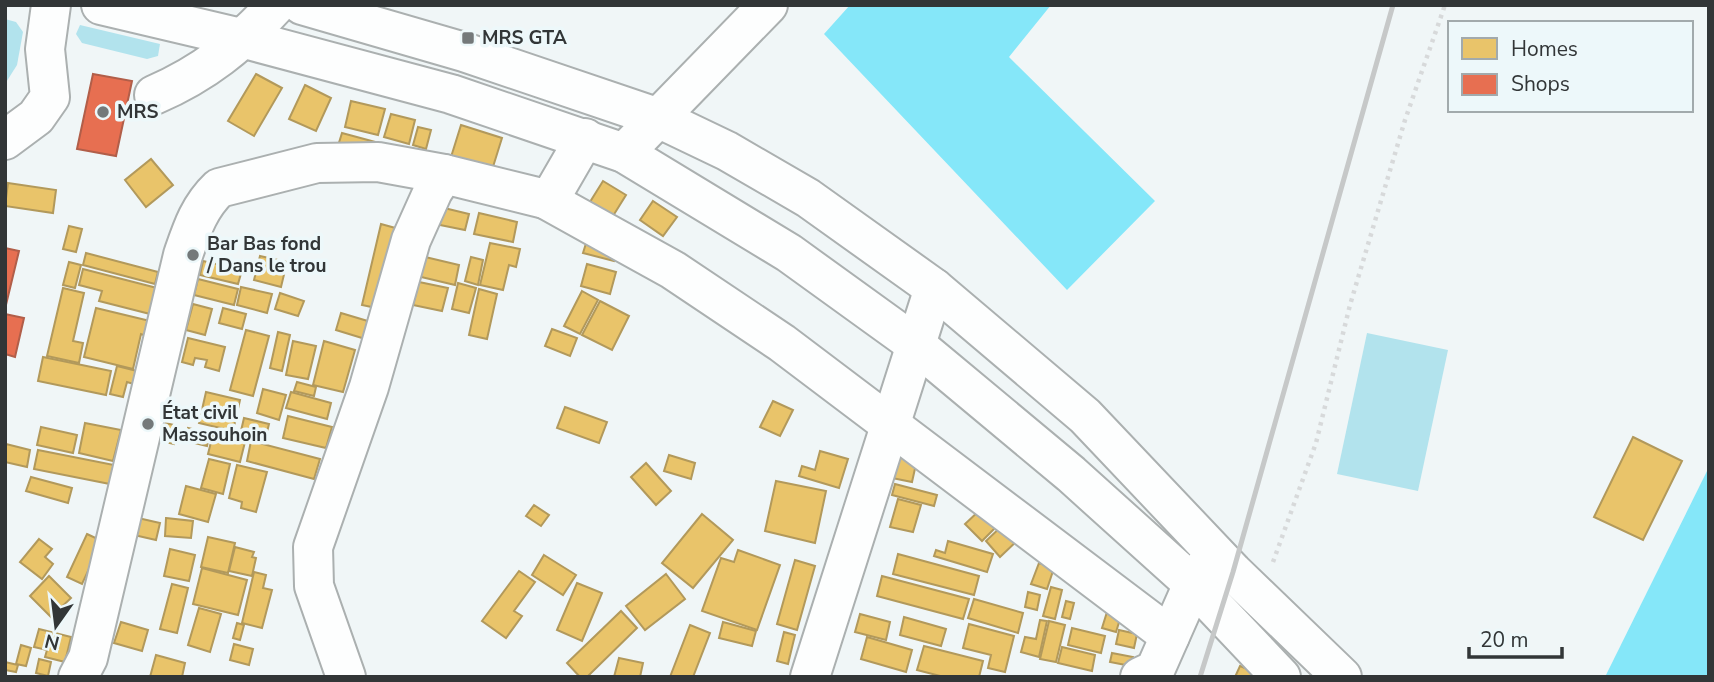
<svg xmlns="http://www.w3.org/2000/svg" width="1714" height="682" font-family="'Nunito Sans',sans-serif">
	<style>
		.green { fill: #b2e3ed }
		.water { fill: #85e7f9 }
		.homes { fill: #e9c46a; stroke: #b2995b; stroke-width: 2 }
		.shops { fill: #e76f51; stroke: #b15e49; stroke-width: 2 }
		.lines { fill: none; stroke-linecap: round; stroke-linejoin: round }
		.minor-casing { stroke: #abb0b0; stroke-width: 42 }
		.major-casing { stroke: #abb0b0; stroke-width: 42 }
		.path { stroke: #d7d9da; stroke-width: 4.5; stroke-dasharray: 3.5 5; stroke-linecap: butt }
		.minor { stroke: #fdfefe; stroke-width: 38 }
		.major { stroke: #fdfefe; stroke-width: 38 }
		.rail { stroke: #c6c8c8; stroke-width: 5 }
		.poi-dot { fill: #74797a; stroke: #edf8fa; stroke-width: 2.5 }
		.labels { text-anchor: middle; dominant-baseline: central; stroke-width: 7; stroke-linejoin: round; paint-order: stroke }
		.poi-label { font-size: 19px; font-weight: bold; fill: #323637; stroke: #edf8fa; text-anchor: start }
	</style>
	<rect width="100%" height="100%" fill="#f0f6f7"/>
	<g class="green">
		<polygon points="5,19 16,22 23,32 17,65 5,84"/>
		<polygon points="80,25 160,44 158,56 147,59 82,43 76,34"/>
		<polygon points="1367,333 1448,350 1418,491 1337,474"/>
	</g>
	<g class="water">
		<polygon points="850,5 1051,5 1009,57 1155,201 1067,290 824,34"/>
		<polygon points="1709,467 1709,677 1605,677"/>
	</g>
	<g class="homes">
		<polygon points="256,74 282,88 254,136 228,121"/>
		<polygon points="305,85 331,98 316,131 289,119"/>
		<polygon points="351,101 385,109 378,135 345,127"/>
		<polygon points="391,114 415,120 409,144 384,137"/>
		<polygon points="461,125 502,138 492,170 451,157"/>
		<polygon points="418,127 431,130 426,149 413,145"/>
		<polygon points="342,133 379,143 337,149"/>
		<polygon points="151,159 173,185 146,207 125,180"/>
		<polygon points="603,181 626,195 613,216 590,202"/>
		<polygon points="8,183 56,190 53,213 5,206"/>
		<polygon points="653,201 677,217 663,236 640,220"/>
		<polygon points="440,207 469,214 465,230 435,224"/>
		<polygon points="479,213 517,222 513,242 474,234"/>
		<polygon points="381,224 399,229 381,309 362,305"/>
		<polygon points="69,226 82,229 76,252 63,249"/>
		<polygon points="588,237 618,245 614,261 583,253"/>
		<polygon points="490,243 520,249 516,267 509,265 503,290 480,285"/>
		<polygon points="86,253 158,272 155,284 83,265"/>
		<polygon points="260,256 287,262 281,287 254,280"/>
		<polygon points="421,256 459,265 455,285 417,276"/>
		<polygon points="471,257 483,260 478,285 465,281"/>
		<polygon points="203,261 242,270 238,284 200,275"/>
		<polygon points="69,262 81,265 75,288 63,285"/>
		<polygon points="587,264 616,272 610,294 581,286"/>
		<polygon points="83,269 157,288 150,314 99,301 102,291 79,285"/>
		<polygon points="198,279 238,289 234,305 194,295"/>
		<polygon points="419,282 448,288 442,311 413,305"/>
		<polygon points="458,283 476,288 469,313 452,309"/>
		<polygon points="241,287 272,294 267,313 237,305"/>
		<polygon points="63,288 84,293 73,341 83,343 79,363 47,356"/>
		<polygon points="479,289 497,294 487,339 469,335"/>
		<polygon points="582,291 598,300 580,334 564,326"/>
		<polygon points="280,293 304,301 298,316 275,309"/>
		<polygon points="600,301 629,316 612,350 582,335"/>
		<polygon points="193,304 212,309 205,335 186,330"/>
		<polygon points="96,308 150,321 146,336 141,334 133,369 84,357"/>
		<polygon points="223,308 246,314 242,329 219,323"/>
		<polygon points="341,313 381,325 375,342 336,330"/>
		<polygon points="552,329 577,338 570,356 545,346"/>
		<polygon points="246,330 269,336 253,396 230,390"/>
		<polygon points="278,332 290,335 282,371 270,368"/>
		<polygon points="188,338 225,347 219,371 205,367 207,360 195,358 193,365 182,362"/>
		<polygon points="293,341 316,346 308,379 286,375"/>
		<polygon points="324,341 355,350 343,392 313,385"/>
		<polygon points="43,357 111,371 106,395 38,381"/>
		<polygon points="117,366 141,372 137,385 127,382 123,397 110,394"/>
		<polygon points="297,382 316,387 314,396 294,391"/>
		<polygon points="263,389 286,395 279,420 257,413"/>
		<polygon points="206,392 240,400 233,431 199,423"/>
		<polygon points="291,392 331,403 327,419 286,408"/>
		<polygon points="773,401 793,410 780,436 760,427"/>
		<polygon points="565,407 607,422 599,443 557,428"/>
		<polygon points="288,416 332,427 326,448 283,438"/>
		<polygon points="244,418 269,424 265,440 240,435"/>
		<polygon points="153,420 178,426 174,444 149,438"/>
		<polygon points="85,423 121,430 113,461 79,453"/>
		<polygon points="41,427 77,435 73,453 37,445"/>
		<polygon points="188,428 210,433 207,446 186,441"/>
		<polygon points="213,434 245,442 240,462 208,454"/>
		<polygon points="1633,437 1682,461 1643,540 1594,517"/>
		<polygon points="251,441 320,459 314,479 247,461"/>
		<polygon points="6,444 30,450 27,467 5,462"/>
		<polygon points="38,450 124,467 120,486 34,469"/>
		<polygon points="820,451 848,459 839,488 799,476 802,466 815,470"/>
		<polygon points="898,451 918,455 912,482 892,478"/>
		<polygon points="669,455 695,463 691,479 664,471"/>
		<polygon points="209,459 230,464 223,494 201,488"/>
		<polygon points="646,463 671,491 656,505 631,477"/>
		<polygon points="237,465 267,472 256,512 241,508 242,502 229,498"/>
		<polygon points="31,477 72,488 68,503 26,491"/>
		<polygon points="776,481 826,491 815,543 765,531"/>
		<polygon points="895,484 937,495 934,506 892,495"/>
		<polygon points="186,486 216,494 208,522 179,514"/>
		<polygon points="898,499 921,505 913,532 890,527"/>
		<polygon points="534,505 549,515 541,526 526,516"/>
		<polygon points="981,509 997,526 982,541 965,524"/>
		<polygon points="702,514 733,540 693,588 662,563"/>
		<polygon points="138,518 160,523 156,540 134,535"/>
		<polygon points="166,518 193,521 191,538 165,536"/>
		<polygon points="1006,522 1020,538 1000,557 986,541"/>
		<polygon points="87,534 102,541 82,584 67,577"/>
		<polygon points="208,537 235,543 228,573 201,567"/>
		<polygon points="39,539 52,549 45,557 53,564 42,579 20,562"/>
		<polygon points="948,541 993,554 987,572 934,556 936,550 945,553"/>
		<polygon points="235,547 254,552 252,557 256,558 252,576 229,571"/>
		<polygon points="170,549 195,555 189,581 164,576"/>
		<polygon points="738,550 780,565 757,630 702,611 721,558 734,562"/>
		<polygon points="898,554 979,576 974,595 893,574"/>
		<polygon points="544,555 576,575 563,595 532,575"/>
		<polygon points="795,560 815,566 797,630 777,624"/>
		<polygon points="1039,563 1054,568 1047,589 1031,584"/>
		<polygon points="202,568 247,580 238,615 193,604"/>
		<polygon points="519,571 535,582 514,611 522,616 506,638 482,621"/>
		<polygon points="254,572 266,575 263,588 272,590 262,628 242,623"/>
		<polygon points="666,574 685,599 645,630 626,606"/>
		<polygon points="49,576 71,598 51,617 30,596"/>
		<polygon points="882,576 969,599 963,619 877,596"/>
		<polygon points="577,583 602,593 582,641 557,630"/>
		<polygon points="172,584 188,588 177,633 160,629"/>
		<polygon points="1051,587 1062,590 1055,619 1043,616"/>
		<polygon points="1028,592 1040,595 1037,610 1025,607"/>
		<polygon points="974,599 1023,613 1018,633 968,618"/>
		<polygon points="1066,601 1074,603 1070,619 1062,617"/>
		<polygon points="199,608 221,614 210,652 188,645"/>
		<polygon points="621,611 637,628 587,677 580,677 567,663"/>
		<polygon points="1107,612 1121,616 1116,632 1102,628"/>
		<polygon points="860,614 890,622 886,640 855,632"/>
		<polygon points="904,617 946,629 941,646 900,635"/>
		<polygon points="1040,620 1047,621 1039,657 1021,652 1025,637 1036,639"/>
		<polygon points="1049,621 1065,625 1056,662 1040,659"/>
		<polygon points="121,622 148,630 142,651 114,643"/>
		<polygon points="723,622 756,631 752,646 719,638"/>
		<polygon points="237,623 244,625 240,640 233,638"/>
		<polygon points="969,624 1014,636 1005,672 988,668 991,655 963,648"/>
		<polygon points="690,625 710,633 693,677 670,677"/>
		<polygon points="1072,628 1105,636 1101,653 1068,645"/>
		<polygon points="39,629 71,637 65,662 45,657 47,650 34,647"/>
		<polygon points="1119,630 1137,634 1134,648 1116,644"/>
		<polygon points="784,632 795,635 788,664 777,661"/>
		<polygon points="867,637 912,650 906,672 861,659"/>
		<polygon points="234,644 253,649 249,665 230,660"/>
		<polygon points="21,645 31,648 26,666 16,664"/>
		<polygon points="924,646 983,661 979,677 944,677 917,670"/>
		<polygon points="1062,647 1095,655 1092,671 1058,663"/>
		<polygon points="1112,653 1133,657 1131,666 1110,662"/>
		<polygon points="156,655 185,663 182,677 150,677"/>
		<polygon points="619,658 643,663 640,677 614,677"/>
		<polygon points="39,659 51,662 48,676 36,673"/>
		<polygon points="5,662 18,665 16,672 5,670"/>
		<polygon points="1240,666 1257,673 1255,677 1235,677"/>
	</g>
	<g class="shops">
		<polygon points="93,74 132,81 116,156 77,149"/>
		<polygon points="5,248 19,251 5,309"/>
		<polygon points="5,314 24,318 15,357 5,354"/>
	</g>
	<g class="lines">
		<defs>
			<g id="minor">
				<path d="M 154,95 C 205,73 239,45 276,5"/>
				<polyline points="5,140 36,117 50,97 45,49 51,5"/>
				<polyline points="624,153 768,5"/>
				<polyline points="545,199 673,270 782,343 1170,636"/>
				<path d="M 78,677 L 88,658 L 183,255 C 192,229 199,207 219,188 L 317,163 L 378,162 L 444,174"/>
				<polyline points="346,677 314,586 313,547 369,387 411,240 433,191 444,174 545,199 552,195 585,138"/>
				<polyline points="810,677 934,288"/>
				<polyline points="1140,677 1155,670 1193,584 1211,558"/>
			</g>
			<g id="major">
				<polyline points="101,5 245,39 451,94 624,153 789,253 915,344 1071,474 1193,584 1281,677"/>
				<polyline points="302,5 464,52 656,117 727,151 808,198 934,288 1085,416 1233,572 1342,677"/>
			</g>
		</defs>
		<use href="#minor" class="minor-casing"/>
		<use href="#major" class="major-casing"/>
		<polyline class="path" points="1273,562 1316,443 1350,305 1405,120 1445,5"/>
		<use href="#minor" class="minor"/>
		<use href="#major" class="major"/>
		<polyline class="rail" points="1200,677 1233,572 1393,5"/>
	</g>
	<g class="poi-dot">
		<rect x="461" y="31" width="14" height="14" rx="3.5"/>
		<circle cx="103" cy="112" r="7"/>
		<circle cx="193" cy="255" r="7"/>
		<circle cx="148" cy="424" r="7"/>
	</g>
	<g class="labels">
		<g class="poi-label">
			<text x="482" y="38">MRS GTA</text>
			<text x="117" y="112">MRS</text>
			<text x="207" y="244">Bar Bas fond<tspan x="207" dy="22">/ Dans le trou</tspan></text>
			<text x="162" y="413">État civil<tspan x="162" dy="22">Massouhoin</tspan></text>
		</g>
	</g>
	<rect width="1714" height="682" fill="none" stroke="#323637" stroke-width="14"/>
	<rect x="1448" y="21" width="245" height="91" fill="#edf8fa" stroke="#a2aaac" stroke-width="2"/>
	<rect x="1462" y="38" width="35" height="21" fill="#e9c46a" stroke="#a2aaac" stroke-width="2"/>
	<text x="1511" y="56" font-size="21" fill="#323637">Homes</text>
	<rect x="1462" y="74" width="35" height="21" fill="#e76f51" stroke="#a2aaac" stroke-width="2"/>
	<text x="1511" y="91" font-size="21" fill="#323637">Shops</text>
	<g transform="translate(56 626) rotate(194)" stroke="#edf8fa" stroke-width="5" paint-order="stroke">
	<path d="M0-5L12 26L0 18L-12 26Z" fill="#323637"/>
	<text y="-10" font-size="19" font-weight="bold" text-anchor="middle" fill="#323637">N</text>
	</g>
	<path d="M1469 647v10h93v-10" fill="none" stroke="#323637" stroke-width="3.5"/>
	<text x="1480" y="647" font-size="21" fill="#323637" stroke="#edf8fa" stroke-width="5" paint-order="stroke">20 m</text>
</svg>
